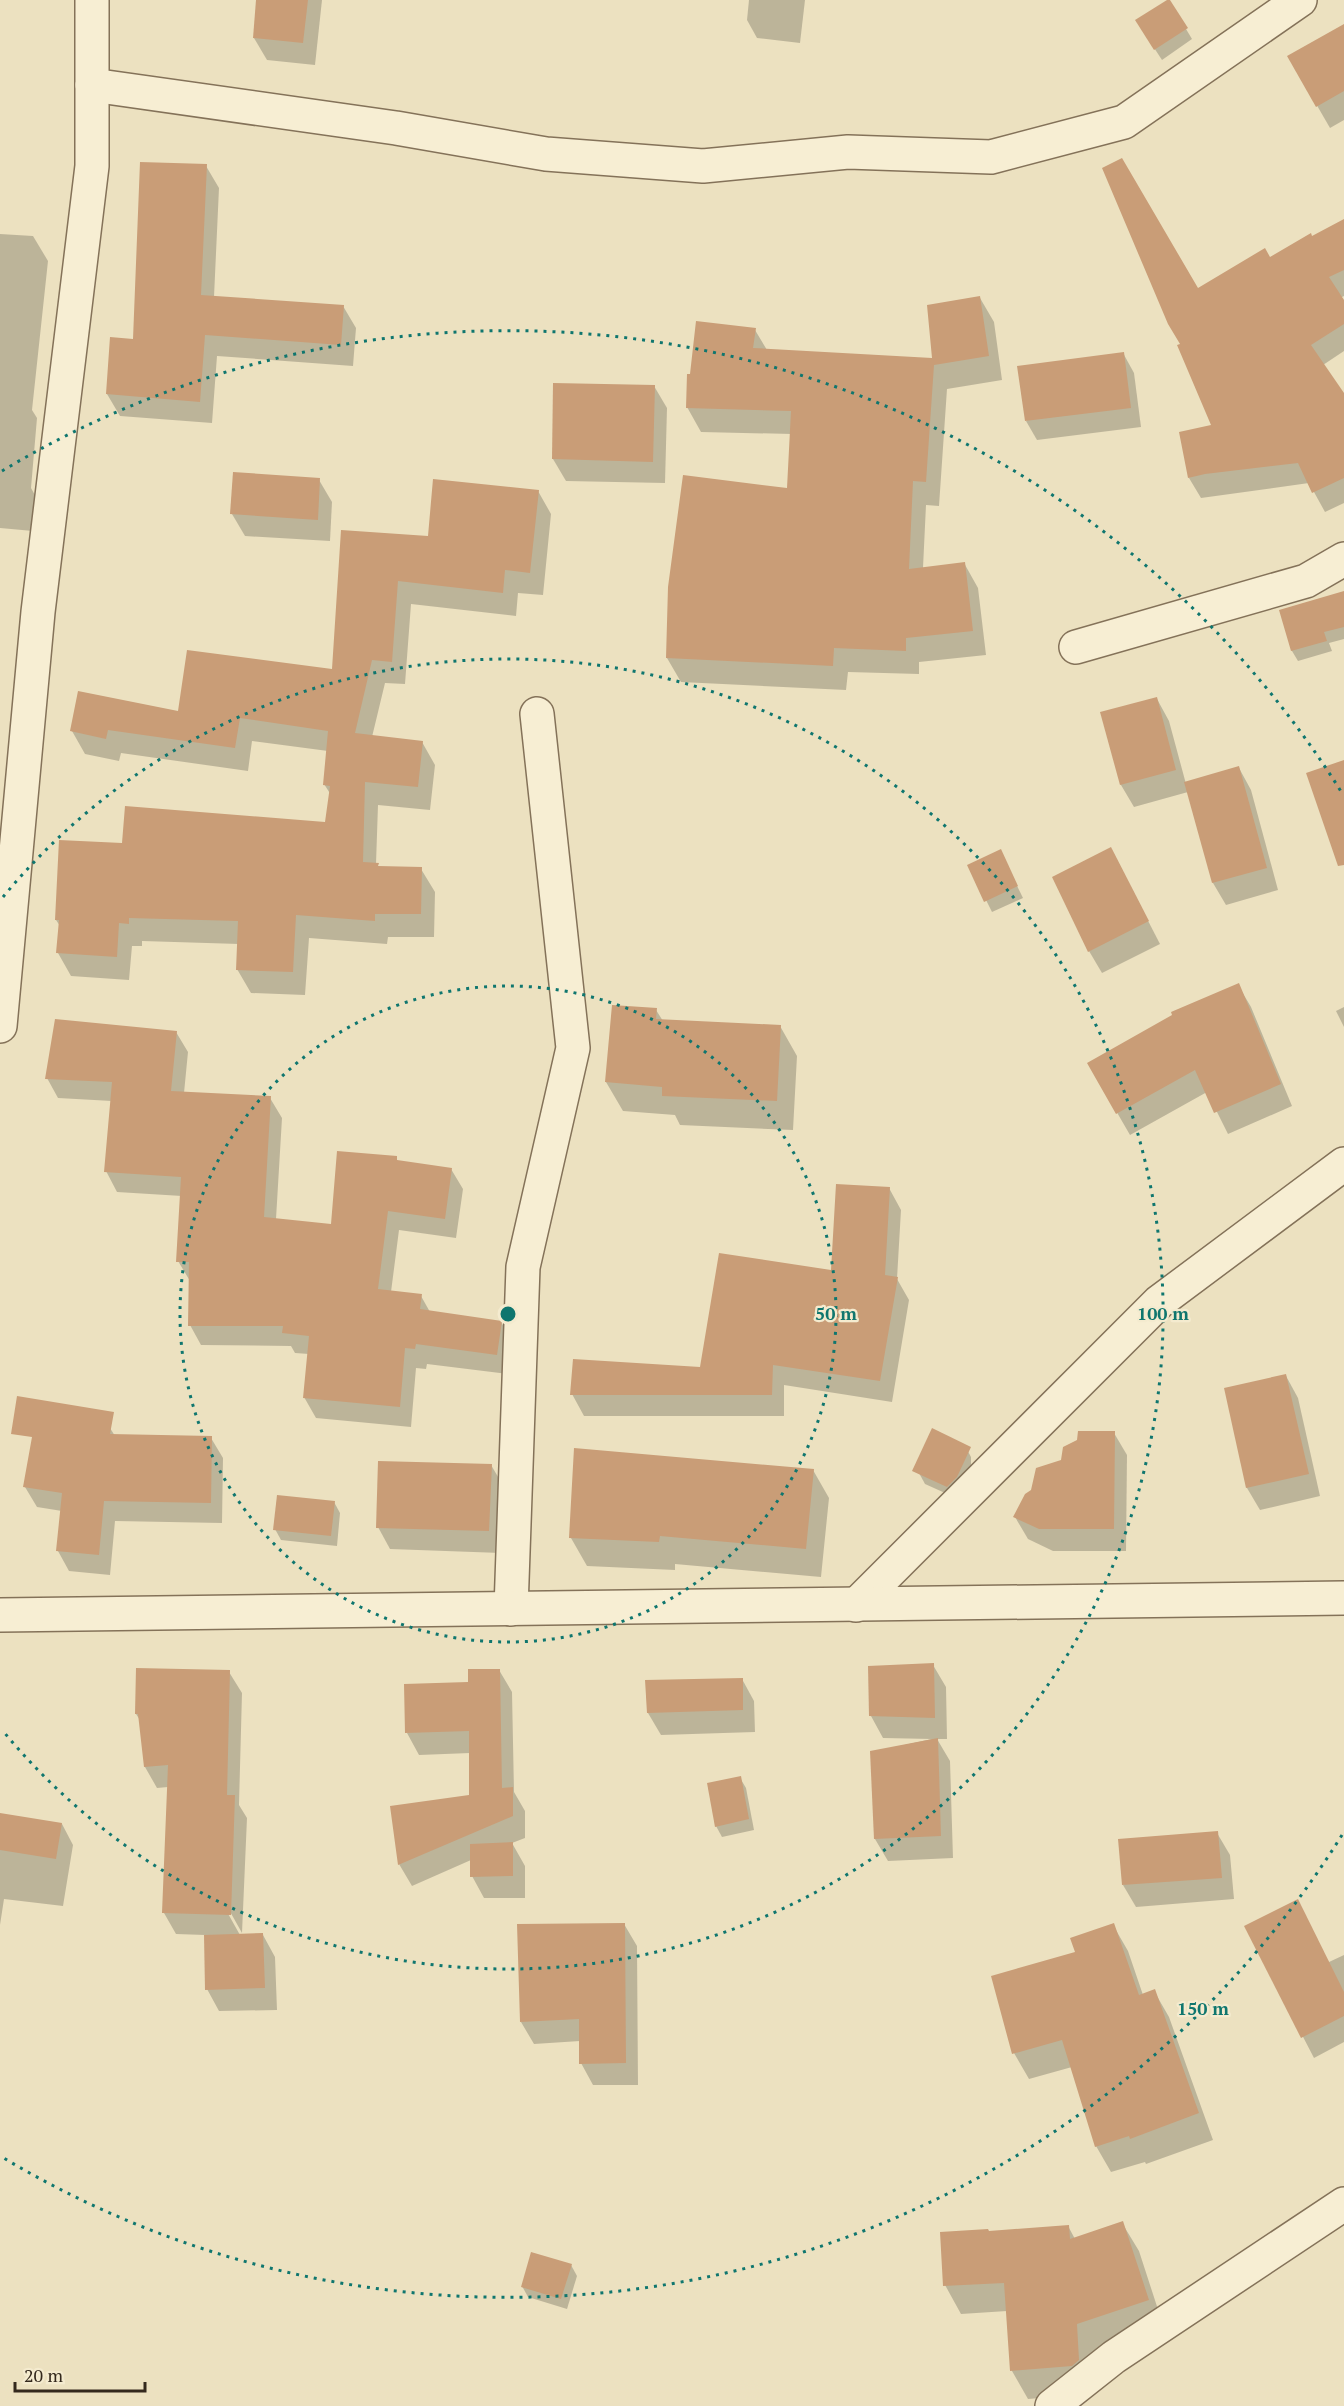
<svg xmlns="http://www.w3.org/2000/svg" width="1344" height="2406" font-family="'PT Serif',serif">
	<style>
		.shadow { fill: #0003 }
		.building { fill: #c99d77 }
		.lines { fill: none; stroke-linecap: round; stroke-linejoin: round }
		.minor-casing { stroke: #847259; stroke-width: 36 }
		.minor { stroke: #f7eed3; stroke-width: 33 }
		.ring { fill: none; stroke: #0f766e; stroke-width: 3; stroke-dasharray: 3 6 }
		.centre { fill: #0f766e; stroke: #f4ebcf; stroke-width: 3 }
		.ring-label { font-size: 18px; text-anchor: middle; font-weight: bold; fill: #0f766e; stroke: #f4ebcf; stroke-width: 4.5; stroke-linejoin: round; paint-order: stroke }
	</style>
	<rect width="100%" height="100%" fill="#ece1c0"/>
	<g class="shadow">
		<polygon points="258,0 322,0 315,65 267,60 254,38"/>
		<polygon points="749,0 805,0 800,43 757,38 747,20"/>
		<polygon points="1344,26 1344,120 1330,128 1289,57"/>
		<polygon points="1186,29 1192,39 1162,60 1143,31"/>
		<polygon points="206,166 219,188 214,297 343,306 356,328 353,366 217,356 212,423 120,416 107,394 134,340"/>
		<polygon points="1344,221 1344,296 1340,298 1344,303 1344,351 1323,365 1344,396 1344,503 1325,512 1309,483 1201,498 1189,478 1213,426 1182,346 1197,290 1270,259"/>
		<polygon points="0,234 33,236 48,261 32,410 37,418 31,488 36,497 33,531 0,528"/>
		<polygon points="980,298 994,322 1002,380 947,389 939,506 926,505 923,568 964,563 978,588 986,655 919,662 919,674 848,672 846,690 681,682 667,658 670,587 788,490 792,434 701,432 687,407 755,330 767,350 934,360"/>
		<polygon points="1123,353 1134,373 1141,427 1037,440 1026,421"/>
		<polygon points="654,386 667,408 665,483 566,481 553,459"/>
		<polygon points="319,480 332,502 330,541 245,536 232,514"/>
		<polygon points="538,491 551,514 543,595 518,593 516,616 411,604 405,684 385,683 372,737 422,742 435,765 430,810 378,805 376,864 379,867 421,869 435,892 434,937 388,937 387,944 309,938 305,995 251,993 237,969 239,944 142,941 142,946 132,946 129,980 71,976 58,953 60,926 56,920 124,845 326,824 331,795 324,784 328,751 252,741 248,771 121,753 119,761 85,754 72,731 179,713 333,671 429,537"/>
		<polygon points="1344,592 1344,639 1329,643 1332,651 1298,661 1292,651 1281,611"/>
		<polygon points="1157,699 1169,721 1186,784 1239,768 1251,790 1278,890 1226,905 1213,883 1188,792 1134,807 1121,785 1102,713"/>
		<polygon points="1111,849 1160,944 1102,973 1089,951"/>
		<polygon points="1000,851 1023,898 992,912 969,866"/>
		<polygon points="1238,985 1251,1007 1292,1106 1228,1134 1207,1092 1130,1135 1089,1064"/>
		<polygon points="1344,1007 1344,1027 1336,1011"/>
		<polygon points="656,1010 663,1021 780,1026 797,1056 793,1130 680,1125 675,1115 623,1111 606,1082"/>
		<polygon points="176,1032 188,1052 184,1093 270,1098 282,1118 276,1219 332,1226 396,1158 398,1162 451,1169 463,1189 456,1238 399,1230 391,1292 421,1296 430,1312 501,1322 513,1342 508,1374 427,1364 426,1369 416,1368 411,1427 316,1418 304,1397 309,1354 295,1353 291,1346 201,1345 190,1325 190,1281 178,1261 182,1196 117,1192 106,1171 112,1101 58,1098 47,1078"/>
		<polygon points="889,1188 901,1210 897,1279 909,1300 892,1402 784,1385 784,1416 584,1416 572,1394 702,1369 832,1272"/>
		<polygon points="1286,1376 1298,1398 1320,1496 1260,1510 1247,1488 1226,1389"/>
		<polygon points="110,1428 115,1436 211,1438 223,1458 222,1523 115,1521 110,1575 69,1571 58,1551 62,1511 37,1507 25,1487"/>
		<polygon points="1114,1433 1127,1455 1126,1551 1053,1551 1028,1539 1015,1517 1062,1461"/>
		<polygon points="965,1446 971,1457 971,1470 954,1497 925,1484 919,1473"/>
		<polygon points="491,1465 504,1487 501,1553 390,1549 378,1527"/>
		<polygon points="813,1470 829,1498 821,1577 675,1564 675,1570 587,1566 571,1538"/>
		<polygon points="334,1502 340,1513 337,1546 281,1540 275,1529"/>
		<polygon points="933,1665 946,1687 947,1739 937,1739 950,1761 953,1858 888,1861 875,1839 872,1752 932,1739 883,1738 871,1716"/>
		<polygon points="499,1670 512,1692 514,1792 525,1811 525,1838 512,1843 525,1866 525,1898 484,1898 472,1876 471,1860 412,1886 399,1864 471,1796 470,1753 419,1755 407,1733 470,1684"/>
		<polygon points="229,1672 242,1693 239,1805 247,1818 242,1933 228,1908 226,1910 240,1935 263,1935 275,1957 277,2010 219,2011 207,1989 205,1935 176,1934 164,1913 168,1787 157,1788 145,1767 140,1720 136,1714"/>
		<polygon points="742,1679 754,1701 755,1732 661,1735 648,1713 647,1682"/>
		<polygon points="740,1778 746,1788 754,1830 722,1837 716,1826"/>
		<polygon points="0,1815 62,1824 73,1845 63,1906 4,1899 0,1925"/>
		<polygon points="1217,1833 1230,1855 1234,1899 1136,1907 1123,1885"/>
		<polygon points="624,1924 637,1946 638,2085 593,2085 581,2063 580,2041 534,2044 521,2022"/>
		<polygon points="1113,1925 1128,1951 1143,1995 1154,1991 1169,2017 1213,2140 1146,2164 1145,2162 1111,2172 1096,2146 1072,2067 1029,2079 1014,2053"/>
		<polygon points="1246,1927 1329,1962 1344,1955 1344,2042 1314,2058"/>
		<polygon points="1122,2223 1139,2251 1164,2328 1092,2352 1095,2389 1088,2394 1028,2399 1012,2371 1007,2311 961,2314 945,2285 989,2233 1068,2226 1075,2239"/>
		<polygon points="571,2265 577,2276 567,2309 528,2297 522,2286"/>
	</g>
	<g class="building">
		<polygon points="256,0 308,0 303,43 253,38"/>
		<polygon points="1167,0 1170,0 1188,28 1154,50 1135,20"/>
		<polygon points="1344,24 1344,91 1316,107 1287,56"/>
		<polygon points="1122,158 1198,288 1265,248 1270,257 1311,233 1312,236 1344,219 1344,270 1329,277 1344,300 1344,324 1311,345 1344,393 1344,478 1312,493 1298,463 1205,474 1188,478 1179,432 1211,425 1177,345 1180,344 1168,324 1102,168"/>
		<polygon points="140,162 207,164 201,295 344,305 341,345 205,335 200,402 106,394 110,337 133,339"/>
		<polygon points="980,296 989,356 934,365 926,482 913,481 909,569 965,562 973,631 906,638 906,651 834,648 833,666 666,658 668,587 683,475 787,488 791,411 686,408 687,374 690,374 696,321 756,328 753,348 932,358 927,305"/>
		<polygon points="1124,352 1131,408 1025,421 1017,366"/>
		<polygon points="553,383 655,385 653,462 552,459"/>
		<polygon points="233,472 320,478 318,520 230,514"/>
		<polygon points="433,479 539,490 530,573 505,570 503,593 398,581 392,662 372,660 355,733 423,741 418,787 365,782 363,862 379,863 378,866 422,867 421,914 375,914 375,921 296,915 293,972 236,970 238,921 129,918 129,924 119,923 117,957 56,953 59,920 55,920 59,840 122,843 125,806 325,822 330,786 323,785 328,731 240,718 235,748 108,730 106,739 70,731 78,691 178,711 187,650 332,669 341,530 428,536"/>
		<polygon points="1344,591 1344,627 1324,632 1327,641 1291,651 1279,610"/>
		<polygon points="1157,697 1176,770 1120,785 1100,712"/>
		<polygon points="1344,760 1344,865 1338,866 1306,773"/>
		<polygon points="1239,766 1267,868 1212,883 1184,782"/>
		<polygon points="1111,847 1149,921 1088,952 1052,877"/>
		<polygon points="1001,849 1018,886 984,902 967,865"/>
		<polygon points="1239,983 1281,1084 1214,1113 1195,1070 1116,1114 1087,1063 1172,1015 1171,1012"/>
		<polygon points="612,1005 657,1008 656,1019 781,1025 777,1101 662,1096 662,1087 605,1082"/>
		<polygon points="55,1019 177,1031 171,1091 271,1096 264,1217 331,1224 337,1151 397,1156 397,1160 452,1168 445,1219 388,1211 378,1289 422,1294 420,1309 502,1321 497,1355 416,1344 415,1349 405,1348 400,1407 303,1398 309,1336 282,1333 283,1326 188,1326 189,1262 176,1262 181,1177 104,1172 112,1082 45,1079"/>
		<polygon points="836,1184 890,1187 885,1275 898,1277 880,1381 773,1365 772,1395 570,1395 573,1359 700,1367 719,1253 831,1270"/>
		<polygon points="1286,1374 1309,1474 1246,1488 1224,1388"/>
		<polygon points="17,1396 114,1412 110,1434 212,1436 211,1503 104,1501 99,1555 56,1551 62,1493 23,1487 32,1437 11,1434"/>
		<polygon points="932,1428 971,1447 957,1477 947,1487 912,1471"/>
		<polygon points="1078,1431 1115,1431 1114,1529 1039,1529 1013,1517 1025,1494 1031,1490 1036,1468 1061,1460 1063,1447 1077,1440"/>
		<polygon points="574,1448 814,1469 806,1549 660,1536 659,1542 569,1538"/>
		<polygon points="378,1461 492,1464 489,1531 376,1528"/>
		<polygon points="277,1495 335,1501 331,1536 273,1530"/>
		<polygon points="934,1663 935,1718 869,1716 868,1666"/>
		<polygon points="136,1668 230,1670 227,1795 235,1795 231,1915 162,1913 168,1765 144,1767 138,1714 135,1714"/>
		<polygon points="468,1669 500,1669 502,1788 513,1787 513,1816 398,1865 390,1806 469,1795 469,1731 405,1733 404,1684 468,1682"/>
		<polygon points="743,1678 743,1710 647,1713 645,1680"/>
		<polygon points="938,1738 941,1836 874,1839 870,1751"/>
		<polygon points="741,1776 749,1819 715,1827 707,1783"/>
		<polygon points="0,1813 62,1823 56,1859 0,1850"/>
		<polygon points="1218,1831 1222,1878 1122,1885 1118,1839"/>
		<polygon points="513,1842 513,1876 470,1877 470,1844"/>
		<polygon points="1298,1899 1344,1992 1344,2016 1301,2038 1244,1926"/>
		<polygon points="625,1923 626,2063 579,2064 579,2019 520,2022 517,1924"/>
		<polygon points="1114,1923 1139,1995 1155,1989 1199,2113 1130,2139 1129,2136 1095,2147 1062,2040 1012,2054 991,1976 1075,1952 1070,1938"/>
		<polygon points="263,1933 265,1988 205,1990 204,1935"/>
		<polygon points="1123,2221 1149,2300 1077,2324 1079,2360 1072,2366 1010,2371 1004,2283 943,2286 940,2232 988,2229 989,2231 1069,2225 1070,2239"/>
		<polygon points="531,2252 572,2264 561,2299 521,2287"/>
	</g>
	<g class="lines">
		<defs>
			<g id="minor">
				<polyline points="92,85 396,128 546,154 703,166 848,152 991,157 1124,122 1300,0"/>
				<polyline points="1076,647 1306,581 1344,559"/>
				<polyline points="0,1026 38,612 92,166 92,0"/>
				<polyline points="856,1605 1159,1302 1344,1164"/>
				<polyline points="511,1609 523,1267 573,1048 537,714"/>
				<polyline points="0,1615 1344,1598"/>
				<polyline points="1052,2406 1114,2357 1344,2204"/>
			</g>
		</defs>
		<use href="#minor" class="minor-casing"/>
		<use href="#minor" class="minor"/>
	</g>
	<g class="ring">
		<circle cx="508" cy="1314" r="328"/>
		<path d="M3 897A655 655 0 1 1 3 1731"/>
		<path d="M1342 1835A983 983 0 0 1 2 2157M2 471A983 983 0 0 1 1342 793"/>
	</g>
	<circle cx="508" cy="1314" r="9" class="centre"/>
	<g class="ring-label">
		<text x="836" y="1320">50 m</text>
		<text x="1163" y="1320">100 m</text>
		<text x="1203" y="2015">150 m</text>
	</g>
	<path d="M15 2382v9h130v-9" fill="none" stroke="#34291d" stroke-width="3"/>
	<text x="24" y="2382" font-size="18" fill="#34291d" stroke="#f4ebcf" stroke-width="4.5" paint-order="stroke">20 m</text>
</svg>
